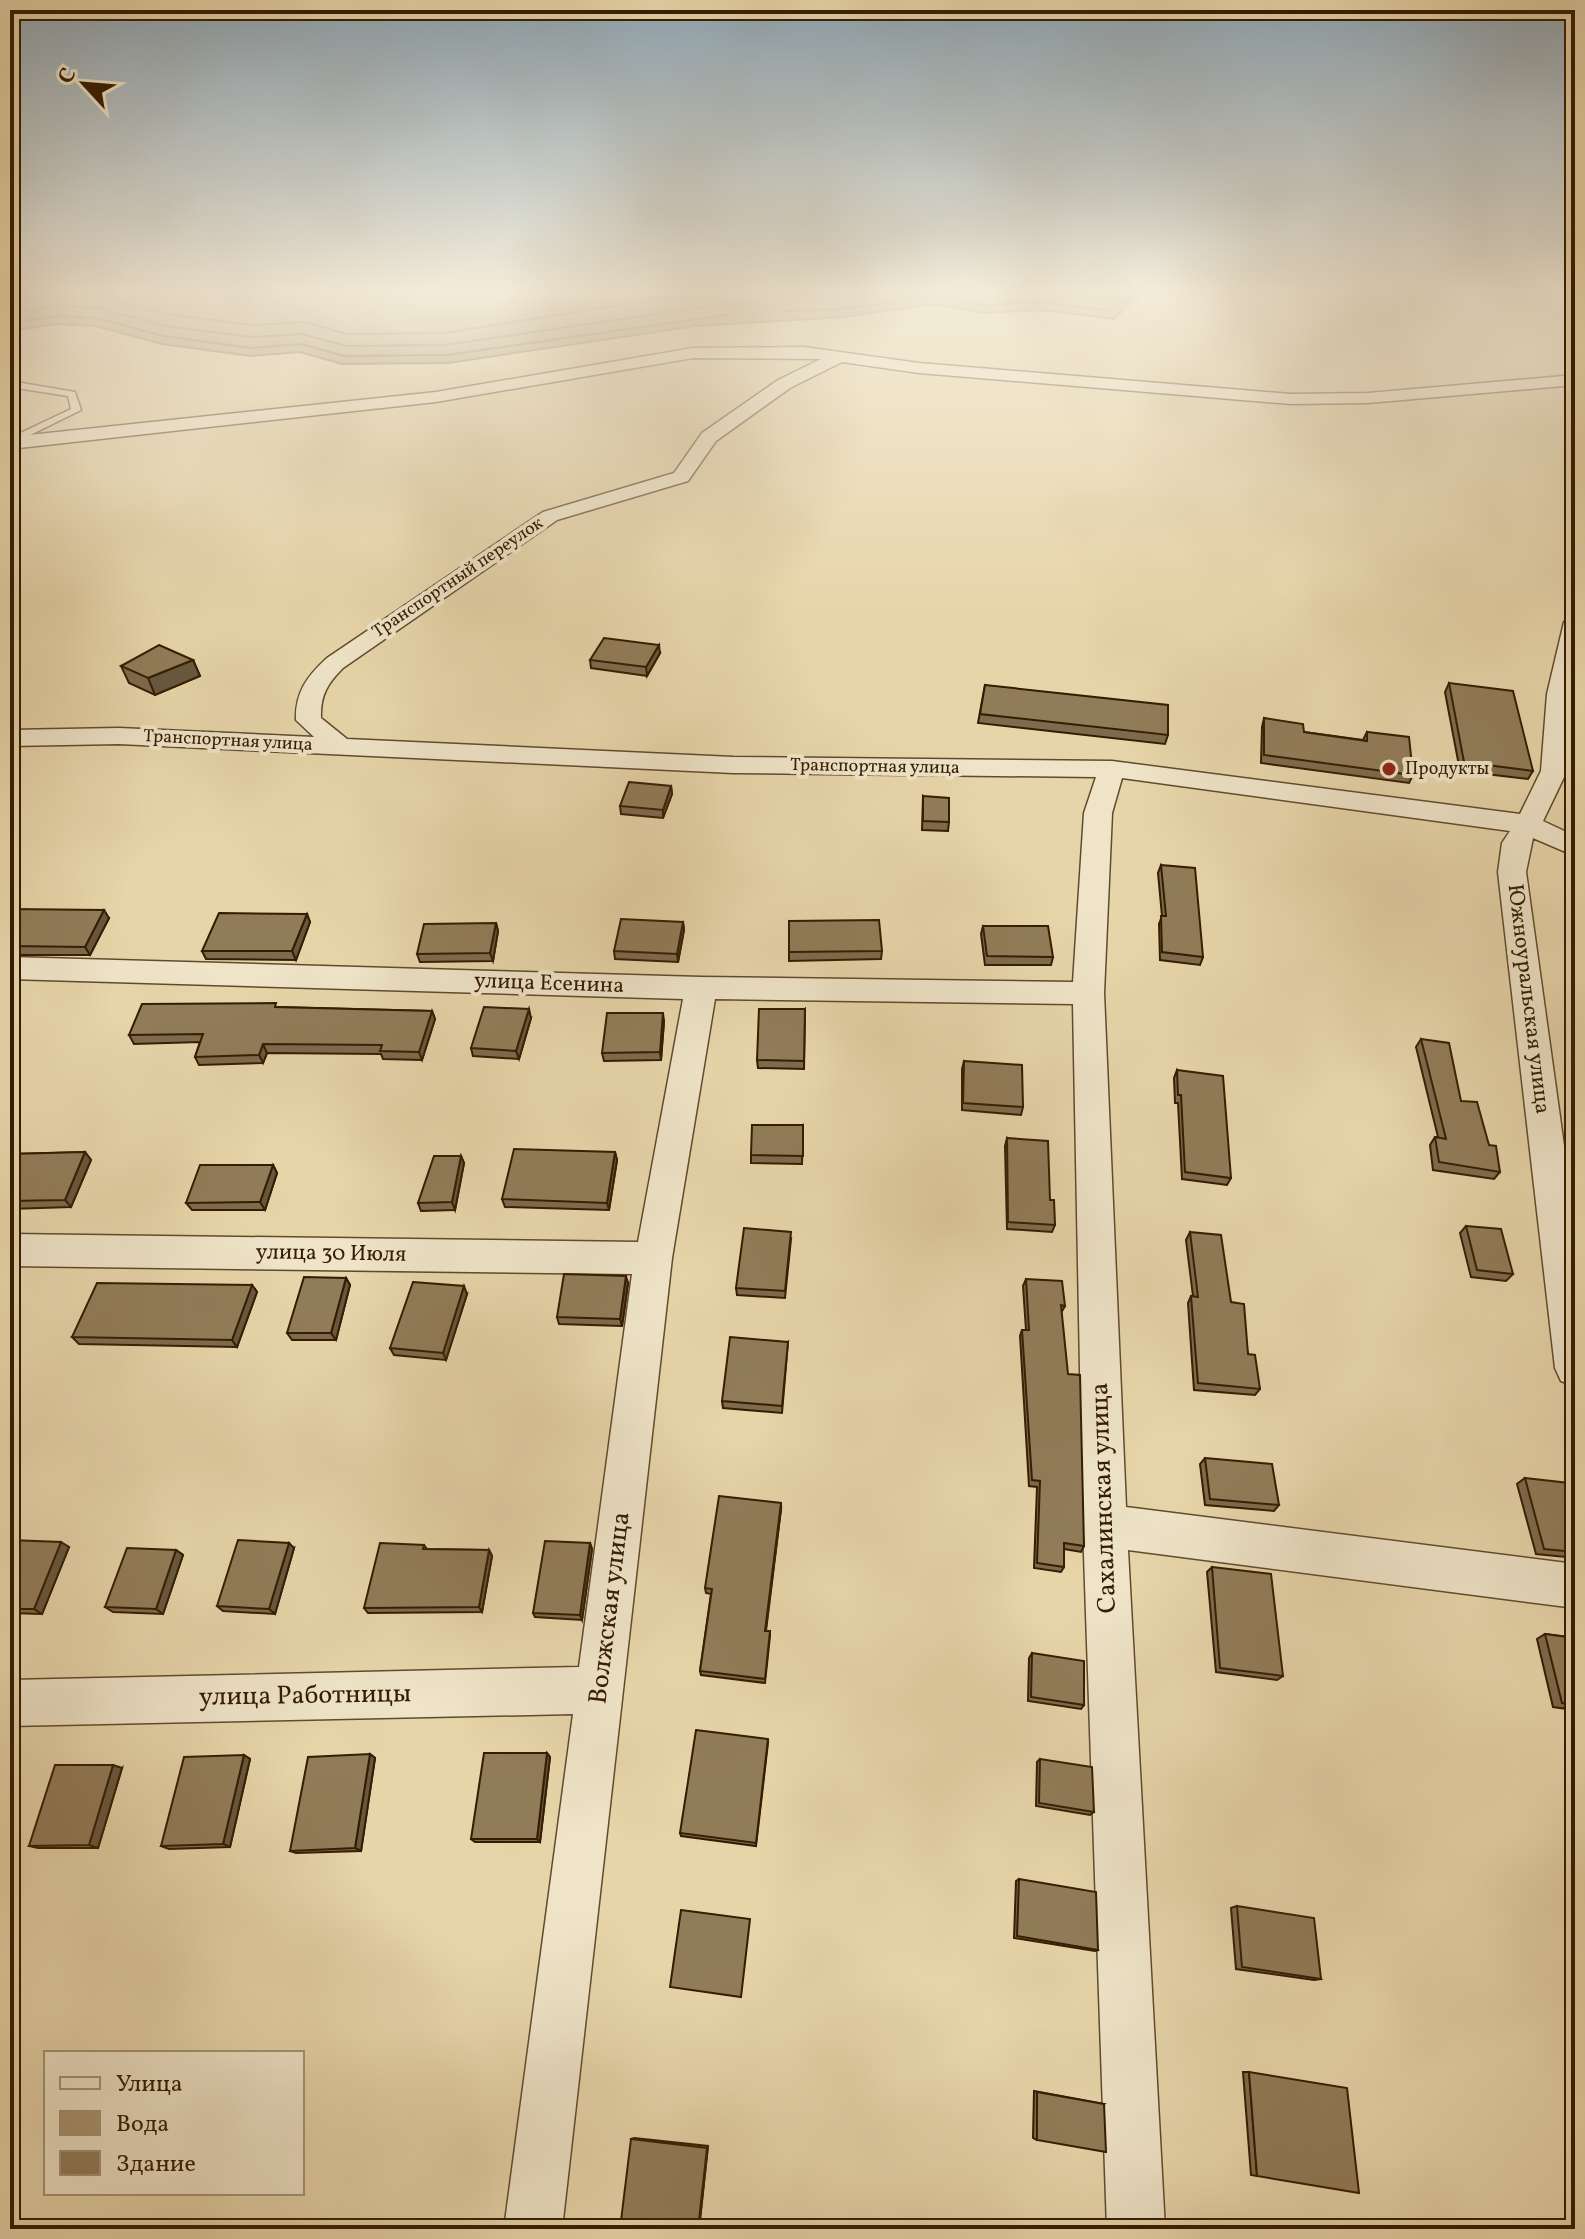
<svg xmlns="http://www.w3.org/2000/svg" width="1585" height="2239" font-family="Vollkorn,serif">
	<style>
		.water { fill: #aa9671; stroke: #7b6545; stroke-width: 2 }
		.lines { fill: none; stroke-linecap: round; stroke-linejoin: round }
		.shore { stroke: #6f593a; stroke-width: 2 }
		.lane-casing { stroke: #614a2c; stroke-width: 3 }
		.street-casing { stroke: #614a2c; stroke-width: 3 }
		.lane { fill: #efe4c8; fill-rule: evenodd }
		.street { fill: #efe4c8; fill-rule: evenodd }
		.wall { fill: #7d6b4d; stroke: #341c02; stroke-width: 2 }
		.shaded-wall { fill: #66573e; stroke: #341c02; stroke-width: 2 }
		.building { fill: #917c59; stroke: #341c02; stroke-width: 2 }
		.poi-dot { fill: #8f2418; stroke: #efe4c8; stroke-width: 3 }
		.labels { text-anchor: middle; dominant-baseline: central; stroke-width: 8; stroke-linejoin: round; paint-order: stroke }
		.far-street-label { font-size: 18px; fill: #341c02; stroke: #efe4c8 }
		.far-poi-label { font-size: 18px; fill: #341c02; stroke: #efe4c8; text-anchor: start }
		.street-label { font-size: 22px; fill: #341c02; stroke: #efe4c8 }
		.near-street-label { font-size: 26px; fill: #341c02; stroke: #efe4c8 }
	</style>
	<rect width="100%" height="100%" fill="#e7d5aa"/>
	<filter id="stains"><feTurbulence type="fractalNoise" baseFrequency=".0025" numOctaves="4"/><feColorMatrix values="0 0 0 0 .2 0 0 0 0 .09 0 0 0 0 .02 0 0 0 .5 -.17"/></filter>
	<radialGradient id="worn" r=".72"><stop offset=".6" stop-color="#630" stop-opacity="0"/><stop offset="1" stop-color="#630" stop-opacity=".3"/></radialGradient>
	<polygon class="water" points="10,293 694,293 749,303 791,293 1141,293 1114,319 1042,310 982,313 935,304 843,317 696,326 448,363 342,364 300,352 251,356 162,344 96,326 58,324 10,331"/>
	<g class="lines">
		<g class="shore">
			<polyline points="788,293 782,306 785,311 842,309 934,296 982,305 1043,302 1110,311 1133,293"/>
			<polyline points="798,293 802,300 881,293"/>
			<polyline points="10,301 58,294 99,296 167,314 252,325 304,322 347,334 445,333 694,293"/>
			<polyline points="10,313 58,306 98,308 165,326 252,337 302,334 346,346 446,345 704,307 707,293"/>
			<polyline points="10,323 57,316 97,318 163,336 251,348 301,344 344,356 447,355 733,314 734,308 720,303 717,293"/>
		</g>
		<defs>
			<polygon id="lane" points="10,381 75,392 81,410 10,445 10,438 71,409 68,396 10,387"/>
			<path id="street" d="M 804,347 L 919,363 L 1291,394 L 1368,393 L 1575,375 L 1575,385 L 1368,403 L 1291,404 L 919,373 L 842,362 L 790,388 L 716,441 L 688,481 L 557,520 L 343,668 C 328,683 320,695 321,718 L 347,739 L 733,757 L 1112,761 L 1520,814 L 1541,771 L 1547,694 L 1564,622 L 1575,615 L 1575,676 L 1567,771 L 1543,821 L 1575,836 L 1575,856 L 1533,838 L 1526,872 L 1575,1225 L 1575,1386 L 1561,1381 L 1555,1368 L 1498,872 L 1502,843 L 1510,831 L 1122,778 L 1112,813 L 1104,993 L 1126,1507 L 1575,1564 L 1575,1608 L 1128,1550 L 1165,2229 L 1107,2229 L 1083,1526 L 1073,1004 L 715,999 L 672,1258 L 562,2229 L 504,2229 L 573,1714 L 10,1726 L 10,1680 L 579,1667 L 632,1274 L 10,1266 L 10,1234 L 638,1242 L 683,999 L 10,979 L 10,957 L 701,977 L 1073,982 L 1084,813 L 1096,777 L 733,773 L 119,744 L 10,746 L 10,730 L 119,728 L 314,737 L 296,720 C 295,693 307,676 327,658 L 543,512 L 674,473 L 702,433 L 778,380 L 821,359 L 693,358 L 436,402 L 10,449 L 10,437 L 436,392 L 693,348 Z"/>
		</defs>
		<use href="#lane" class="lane-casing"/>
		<use href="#street" class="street-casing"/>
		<use href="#lane" class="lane"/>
		<use href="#street" class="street"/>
	</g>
	<g class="wall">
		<polygon points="660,653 647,676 591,668 590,660"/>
		<polygon points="193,660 200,676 155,695 129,683 121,666"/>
		<polygon points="1449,683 1533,771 1528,779 1460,771 1445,692"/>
		<polygon points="985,685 1168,735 1165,744 978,723"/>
		<polygon points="1264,718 1304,732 1363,740 1367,732 1413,775 1409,783 1261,763 1262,727"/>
		<polygon points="671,786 672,794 663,818 621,814 620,806"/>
		<polygon points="923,796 949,822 948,831 922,830"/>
		<polygon points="1161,865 1203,957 1200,965 1160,960 1159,924 1162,916 1158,873"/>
		<polygon points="10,909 109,918 90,955 10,955"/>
		<polygon points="307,914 310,922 296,960 206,959 202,951"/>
		<polygon points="789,921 882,951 881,959 789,961"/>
		<polygon points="683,922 684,930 678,962 615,959 614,951"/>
		<polygon points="496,923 498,931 493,961 420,962 417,954"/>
		<polygon points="983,926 1053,957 1051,965 985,965 981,934"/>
		<polygon points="278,1007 432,1011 435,1019 422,1060 383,1059 381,1054 267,1053 263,1063 199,1065 195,1057 200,1042 134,1044 129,1035"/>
		<polygon points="805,1009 804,1069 758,1068 757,1060"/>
		<polygon points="531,1018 519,1059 473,1056 471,1048"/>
		<polygon points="664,1021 661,1060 604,1061 602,1053"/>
		<polygon points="1421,1039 1489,1145 1500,1172 1494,1179 1433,1170 1430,1145 1435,1137 1438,1137 1416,1047"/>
		<polygon points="964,1061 1023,1107 1021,1115 962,1110 962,1069"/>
		<polygon points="1177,1070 1231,1178 1227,1185 1182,1179 1178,1103 1175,1103 1174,1078"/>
		<polygon points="803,1125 802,1164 751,1163 751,1155"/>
		<polygon points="1007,1138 1050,1200 1055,1225 1052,1232 1007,1229 1005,1146"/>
		<polygon points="85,1152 91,1160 71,1207 10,1209 10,1154"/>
		<polygon points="615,1152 617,1160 609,1210 505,1207 502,1199"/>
		<polygon points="461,1156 464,1163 455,1210 421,1211 418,1203"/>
		<polygon points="273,1165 277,1173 265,1210 192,1210 186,1203"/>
		<polygon points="1466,1226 1513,1274 1506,1281 1471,1277 1460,1233"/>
		<polygon points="1190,1232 1231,1302 1260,1389 1255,1395 1194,1390 1188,1303 1191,1296 1193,1296 1186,1240"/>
		<polygon points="791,1239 785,1298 737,1295 736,1288"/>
		<polygon points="346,1278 350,1285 336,1340 292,1340 287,1333"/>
		<polygon points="1026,1279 1065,1306 1061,1313 1084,1546 1081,1552 1064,1549 1064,1567 1061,1572 1034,1568 1037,1487 1029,1486 1020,1336 1022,1330 1026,1330 1023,1286"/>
		<polygon points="628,1283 622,1326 559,1324 557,1317"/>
		<polygon points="252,1285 257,1292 237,1347 79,1344 72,1337"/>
		<polygon points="467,1294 446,1360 394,1355 390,1348"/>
		<polygon points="788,1342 782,1413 723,1408 722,1401"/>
		<polygon points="1205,1458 1279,1505 1274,1511 1205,1505 1200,1464"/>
		<polygon points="1525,1478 1575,1502 1575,1558 1536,1554 1517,1484"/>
		<polygon points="781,1509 766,1631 770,1631 770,1636 765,1683 701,1675 700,1671 711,1594 706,1593 705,1588"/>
		<polygon points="10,1540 69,1547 42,1614 10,1613"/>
		<polygon points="590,1543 592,1549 582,1620 535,1617 533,1613"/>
		<polygon points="424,1545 427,1549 489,1550 492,1556 482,1612 368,1613 364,1608"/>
		<polygon points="294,1548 275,1614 223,1611 217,1606"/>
		<polygon points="176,1550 183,1555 163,1614 113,1612 105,1607"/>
		<polygon points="1212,1567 1283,1676 1277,1680 1216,1672 1207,1572"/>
		<polygon points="1545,1634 1575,1638 1575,1710 1553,1707 1537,1639"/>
		<polygon points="1032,1653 1084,1705 1081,1709 1028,1701 1029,1658"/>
		<polygon points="768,1743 756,1846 681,1836 680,1833"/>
		<polygon points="547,1753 550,1757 540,1842 475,1842 471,1839"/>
		<polygon points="370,1754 375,1758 361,1851 296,1853 290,1851"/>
		<polygon points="244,1755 250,1759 230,1847 169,1849 161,1846"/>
		<polygon points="1040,1759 1094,1812 1090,1815 1036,1806 1037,1762"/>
		<polygon points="122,1768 98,1848 38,1848 29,1846"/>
		<polygon points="1019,1879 1098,1950 1095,1951 1014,1938 1016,1881"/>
		<polygon points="1237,1906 1321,1979 1314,1980 1236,1969 1231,1908"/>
		<polygon points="1243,2072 1249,2072 1257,2176 1251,2175"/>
		<polygon points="1034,2091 1104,2104 1037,2140 1033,2138"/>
		<polygon points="634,2138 708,2146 699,2229 631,2139"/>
	</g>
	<g class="shaded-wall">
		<polygon points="659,645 660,653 647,676 646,667"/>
		<polygon points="193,660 200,676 155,695 148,678"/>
		<polygon points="671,786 672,794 663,818 663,810"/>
		<polygon points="104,910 109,918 90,955 85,947"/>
		<polygon points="307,914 310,922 296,960 292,951"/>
		<polygon points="683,922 684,930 678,962 677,954"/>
		<polygon points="496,923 498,931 493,961 490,953"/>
		<polygon points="529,1009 531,1018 519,1059 516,1051"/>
		<polygon points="432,1011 435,1019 422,1060 419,1052"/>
		<polygon points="663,1013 664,1021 661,1060 660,1052"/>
		<polygon points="263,1044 267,1053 263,1063 259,1055"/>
		<polygon points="85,1152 91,1160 71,1207 65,1200"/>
		<polygon points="615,1152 617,1160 609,1210 607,1203"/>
		<polygon points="461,1156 464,1163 455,1210 452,1202"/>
		<polygon points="273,1165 277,1173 265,1210 260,1202"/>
		<polygon points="626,1276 628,1283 622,1326 620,1319"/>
		<polygon points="346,1278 350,1285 336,1340 331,1333"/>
		<polygon points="252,1285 257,1292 237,1347 232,1340"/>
		<polygon points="464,1286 467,1294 446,1360 443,1353"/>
		<polygon points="781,1503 781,1509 765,1635 765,1631"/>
		<polygon points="61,1542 69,1547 42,1614 34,1609"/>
		<polygon points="289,1543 294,1548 275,1614 269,1609"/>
		<polygon points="590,1543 592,1549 582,1620 580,1615"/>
		<polygon points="176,1550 183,1555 163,1614 156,1609"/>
		<polygon points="489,1550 492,1556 482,1612 479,1607"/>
		<polygon points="547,1753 550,1757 540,1842 537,1839"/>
		<polygon points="370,1754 375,1758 361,1851 355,1848"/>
		<polygon points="244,1755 250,1759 230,1847 223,1844"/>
		<polygon points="113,1765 122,1768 98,1848 89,1845"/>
		<polygon points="708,2146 699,2229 698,2229 707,2148"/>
	</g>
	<g class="building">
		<polygon points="604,638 659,645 646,667 590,660"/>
		<polygon points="159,645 193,660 148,678 121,666"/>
		<polygon points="1449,683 1513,691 1533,771 1464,762"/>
		<polygon points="985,685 1168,705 1168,735 980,714"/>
		<polygon points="1264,718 1303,724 1304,732 1367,741 1367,732 1409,737 1413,775 1264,755"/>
		<polygon points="629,782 671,786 663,810 620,806"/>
		<polygon points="923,796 949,798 949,822 923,821"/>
		<polygon points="1161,865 1195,868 1203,957 1162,952 1161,916 1166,916"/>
		<polygon points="10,909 104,910 85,947 10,946"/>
		<polygon points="219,913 307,914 292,951 202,951"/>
		<polygon points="621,919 683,922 677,954 614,951"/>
		<polygon points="879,920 882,951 789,952 789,921"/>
		<polygon points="496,923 490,953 417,954 424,924"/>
		<polygon points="983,926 1048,926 1053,957 987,956"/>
		<polygon points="276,1003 275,1007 432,1011 419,1052 380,1051 382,1045 263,1044 259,1055 195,1057 203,1034 129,1035 142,1004"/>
		<polygon points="484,1007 529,1009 516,1051 471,1048"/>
		<polygon points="759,1009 805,1009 804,1061 757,1060"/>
		<polygon points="607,1013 663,1013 660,1052 602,1053"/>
		<polygon points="1421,1039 1449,1043 1461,1101 1477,1102 1489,1145 1496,1146 1500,1172 1439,1162 1435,1137 1446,1139"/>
		<polygon points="964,1061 1022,1065 1023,1107 963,1103"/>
		<polygon points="1177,1070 1223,1076 1231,1178 1185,1172 1181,1095 1178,1095"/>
		<polygon points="752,1125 803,1125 803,1156 751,1155"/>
		<polygon points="1007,1138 1048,1141 1050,1200 1054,1200 1055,1225 1008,1222"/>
		<polygon points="514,1149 615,1152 607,1203 502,1199"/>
		<polygon points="85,1152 65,1200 10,1201 10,1154"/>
		<polygon points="434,1156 461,1156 452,1202 418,1203"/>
		<polygon points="200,1165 273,1165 260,1202 186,1203"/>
		<polygon points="1466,1226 1501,1229 1513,1274 1477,1270"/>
		<polygon points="744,1228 791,1232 785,1291 736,1288"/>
		<polygon points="1190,1232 1221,1235 1231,1302 1244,1304 1248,1354 1255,1355 1260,1389 1198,1383 1191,1296 1198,1297"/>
		<polygon points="564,1274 626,1276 620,1319 557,1317"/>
		<polygon points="304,1277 346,1278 331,1333 287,1333"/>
		<polygon points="1026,1279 1062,1281 1065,1306 1061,1305 1068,1374 1080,1375 1084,1546 1064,1543 1064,1567 1037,1563 1040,1481 1032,1480 1022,1330 1029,1330"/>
		<polygon points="413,1282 464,1286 443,1353 390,1348"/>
		<polygon points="97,1283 252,1285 232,1340 72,1337"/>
		<polygon points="730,1337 788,1342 782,1406 722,1401"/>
		<polygon points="1205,1458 1272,1464 1279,1505 1210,1499"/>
		<polygon points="1525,1478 1569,1483 1575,1502 1575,1552 1544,1549"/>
		<polygon points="719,1496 781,1503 765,1631 770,1631 765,1679 700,1671 712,1589 705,1588"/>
		<polygon points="10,1540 61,1542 34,1609 10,1609"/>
		<polygon points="238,1540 289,1543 269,1609 217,1606"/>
		<polygon points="545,1541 590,1543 580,1615 533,1613"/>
		<polygon points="380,1543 424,1545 423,1549 489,1550 479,1607 364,1608"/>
		<polygon points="127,1548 176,1550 156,1609 105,1607"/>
		<polygon points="1212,1567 1271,1574 1283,1676 1220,1668"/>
		<polygon points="1545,1634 1575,1638 1575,1705 1562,1703"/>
		<polygon points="1032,1653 1084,1661 1084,1705 1031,1697"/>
		<polygon points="696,1730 768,1739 756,1843 680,1833"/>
		<polygon points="484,1753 547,1753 537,1839 471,1839"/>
		<polygon points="370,1754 355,1848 290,1851 308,1757"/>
		<polygon points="244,1755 223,1844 161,1846 184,1757"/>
		<polygon points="1040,1759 1092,1767 1094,1812 1039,1803"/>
		<polygon points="55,1765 113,1765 89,1845 29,1846"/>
		<polygon points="1019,1879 1096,1892 1098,1950 1017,1936"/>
		<polygon points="1237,1906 1314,1918 1321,1979 1242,1967"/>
		<polygon points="681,1910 750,1919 741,1997 670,1987"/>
		<polygon points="1249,2072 1347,2088 1359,2193 1257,2176"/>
		<polygon points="1037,2092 1104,2104 1106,2152 1037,2140"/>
		<polygon points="631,2139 707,2148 698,2229 620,2229"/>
	</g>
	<linearGradient id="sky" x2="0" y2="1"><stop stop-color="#8fa8b8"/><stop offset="0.48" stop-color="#f4ecd9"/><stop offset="1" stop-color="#f4ecd9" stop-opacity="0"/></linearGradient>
	<rect width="1585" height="607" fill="url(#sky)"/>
	<circle class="poi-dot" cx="1389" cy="769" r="8"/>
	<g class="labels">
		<g class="far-street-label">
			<text transform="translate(458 578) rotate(-34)">Транспортный переулок</text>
			<text transform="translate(228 741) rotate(3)">Транспортная улица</text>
			<text transform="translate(875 767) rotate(1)">Транспортная улица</text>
		</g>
		<g class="far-poi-label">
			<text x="1405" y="769">Продукты</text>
		</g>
		<g class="street-label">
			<text transform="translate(549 984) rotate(2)">улица Есенина</text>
			<text transform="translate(1528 999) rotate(83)">Южноуральская улица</text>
			<text transform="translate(331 1254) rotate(1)">улица 30 Июля</text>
		</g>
		<g class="near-street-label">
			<text transform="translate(1104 1498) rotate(-92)">Сахалинская улица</text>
			<text transform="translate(610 1608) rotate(-83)">Волжская улица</text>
			<text transform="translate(305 1696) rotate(-1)">улица Работницы</text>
		</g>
	</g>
	<rect width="1585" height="2239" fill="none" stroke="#e7d5aa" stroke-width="40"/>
	<rect x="12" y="12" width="1561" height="2215" fill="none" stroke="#341c02" stroke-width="4"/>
	<rect x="20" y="20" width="1545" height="2199" fill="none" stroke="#341c02" stroke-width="2"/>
	<rect x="44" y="2051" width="260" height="144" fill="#efe4c8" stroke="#a49479" stroke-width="2"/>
	<rect x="60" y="2077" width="40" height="12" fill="#efe4c8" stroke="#a49479" stroke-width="2"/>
	<text x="116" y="2091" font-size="24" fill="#341c02">Улица</text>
	<rect x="60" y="2111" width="40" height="24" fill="#aa9671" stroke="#a49479" stroke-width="2"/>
	<text x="116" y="2131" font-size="24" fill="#341c02">Вода</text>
	<rect x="60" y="2151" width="40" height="24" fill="#917c59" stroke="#a49479" stroke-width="2"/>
	<text x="116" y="2171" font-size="24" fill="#341c02">Здание</text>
	<g transform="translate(84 84) rotate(296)" stroke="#efe4c8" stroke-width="6" paint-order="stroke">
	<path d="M0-6L14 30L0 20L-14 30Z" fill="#341c02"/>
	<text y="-12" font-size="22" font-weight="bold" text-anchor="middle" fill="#341c02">С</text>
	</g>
	<rect width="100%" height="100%" filter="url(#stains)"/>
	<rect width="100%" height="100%" fill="url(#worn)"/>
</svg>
